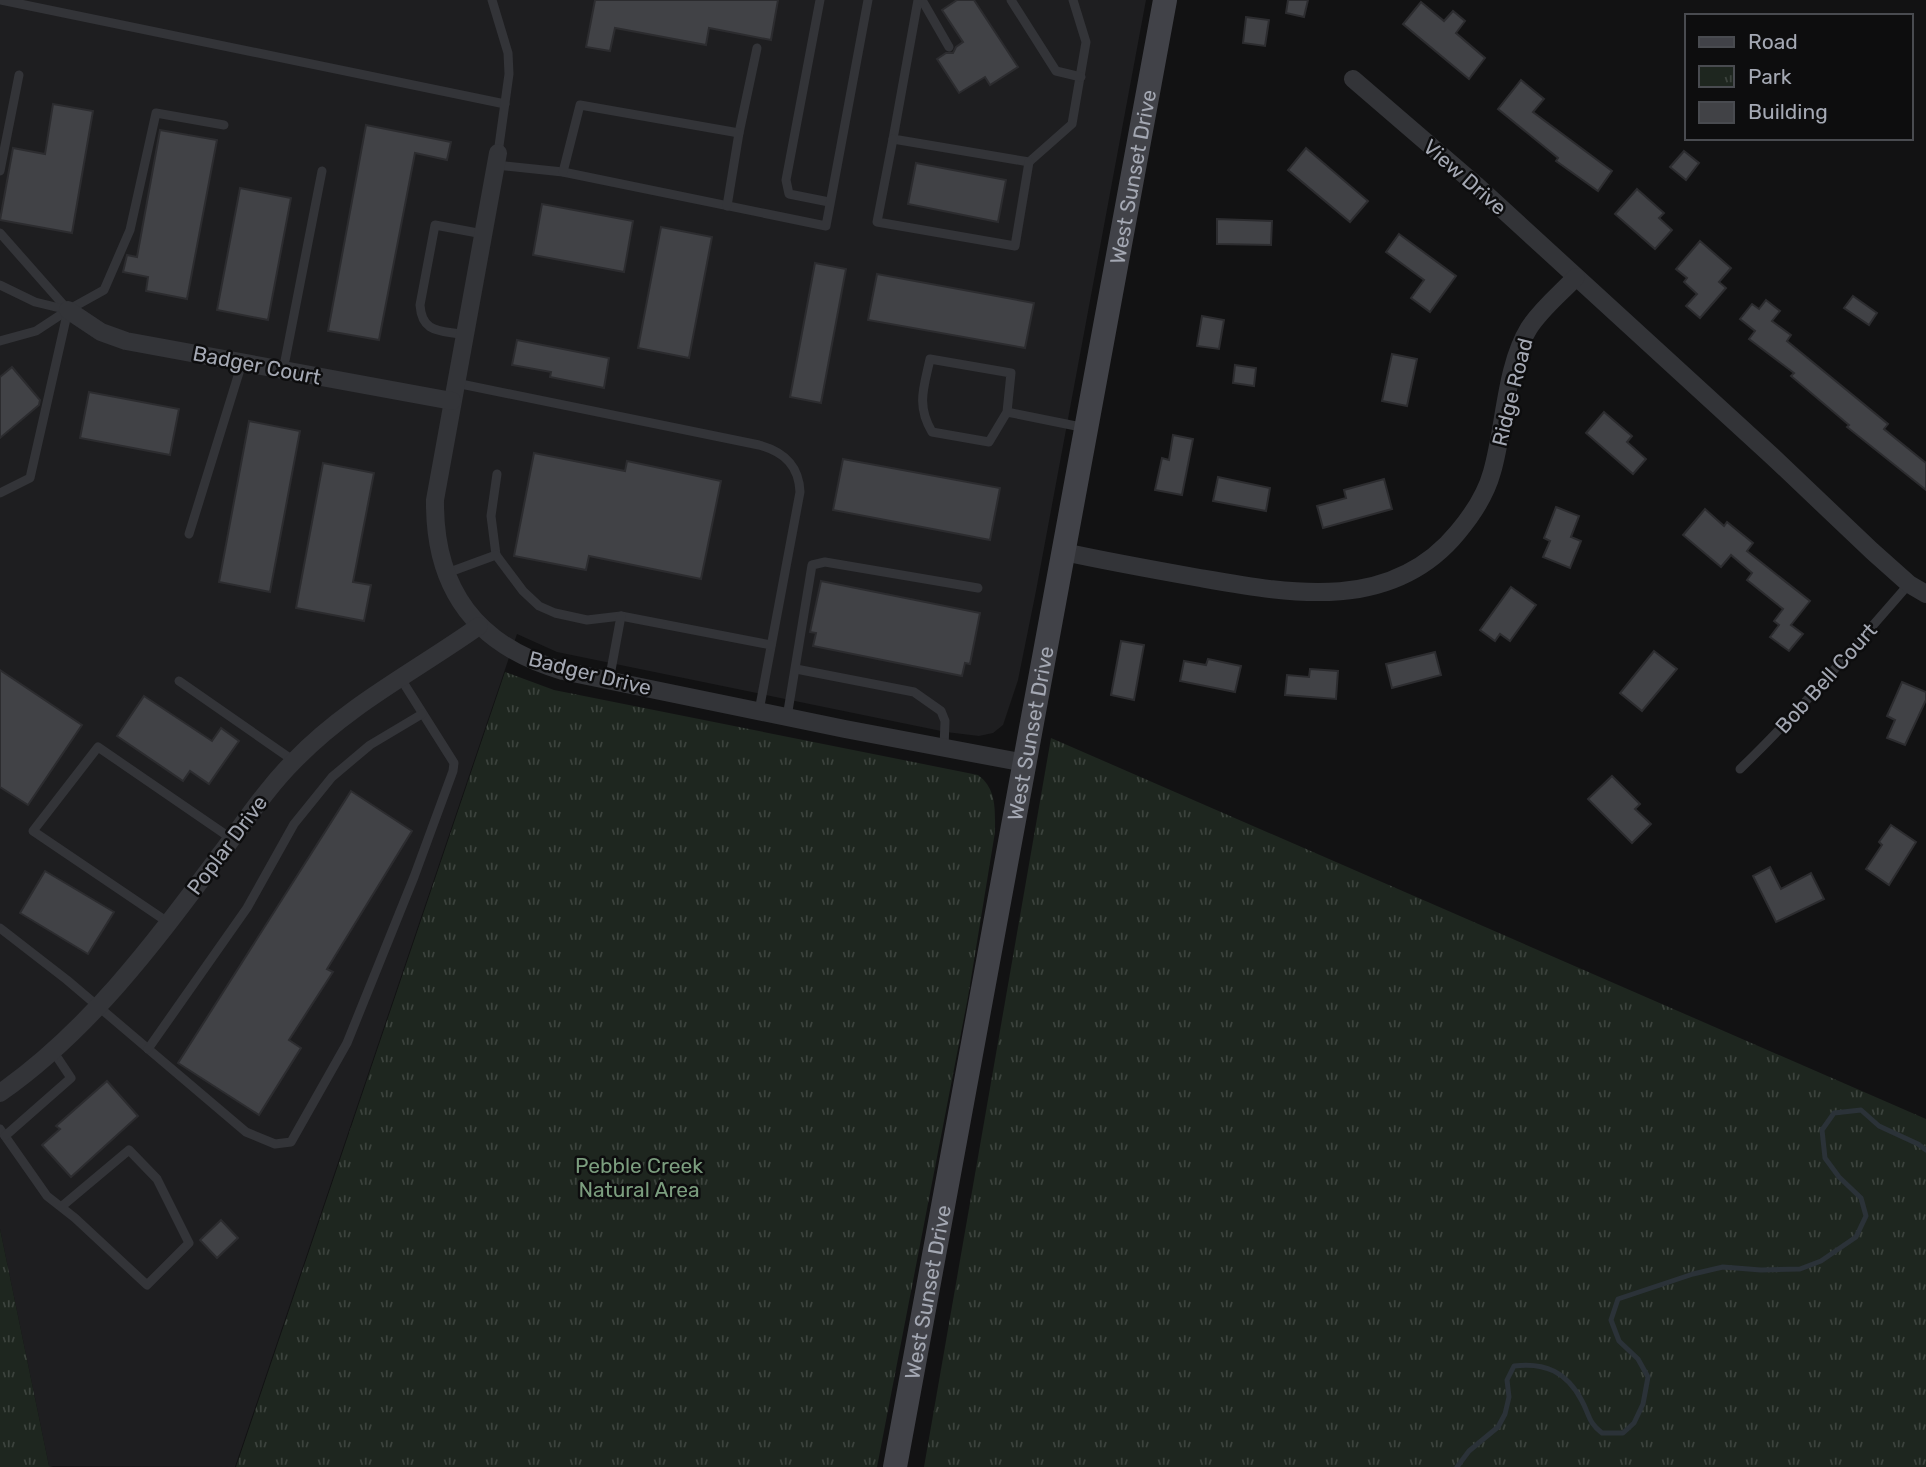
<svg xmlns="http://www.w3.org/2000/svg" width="1926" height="1467" font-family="Rubik,sans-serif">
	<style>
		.built { fill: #1e1e20 }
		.park { fill: url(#park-tufts) }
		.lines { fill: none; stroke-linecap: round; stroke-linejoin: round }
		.stream { stroke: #2b3238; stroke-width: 5 }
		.building { fill: #414246; stroke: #2c2c2f; stroke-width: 2 }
		.service { stroke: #333438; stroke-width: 9 }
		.minor { stroke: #333438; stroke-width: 18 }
		.secondary { stroke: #414248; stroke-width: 24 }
		.labels { text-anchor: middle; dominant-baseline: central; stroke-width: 5; stroke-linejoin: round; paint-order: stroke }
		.street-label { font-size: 21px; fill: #a4a8b3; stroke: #0d0d0e }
		.park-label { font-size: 21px; fill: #7b9d7e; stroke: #0d0d0e }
	</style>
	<defs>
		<pattern id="park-tufts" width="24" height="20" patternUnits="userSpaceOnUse" patternTransform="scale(1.75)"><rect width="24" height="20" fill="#1e261f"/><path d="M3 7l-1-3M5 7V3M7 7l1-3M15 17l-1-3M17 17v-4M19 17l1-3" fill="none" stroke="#3c433d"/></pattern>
	</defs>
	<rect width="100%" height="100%" fill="#121213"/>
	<polygon class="built" points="0,0 1146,0 1036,591 1018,680 1003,725 993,733 979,736 946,732 557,652 517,634 235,1467 49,1466 0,1229"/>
	<g class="park">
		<path d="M 505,672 L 554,690 L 978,775 C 997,789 995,810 995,832 L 968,997 L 877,1467 L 236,1467 Z"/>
		<polygon points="1051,738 1926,1119 1926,1467 924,1467"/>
		<polygon points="0,1229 49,1466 53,1467 0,1467"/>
	</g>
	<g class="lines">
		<path class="stream" d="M 1457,1467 L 1469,1451 L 1498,1427 L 1505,1414 L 1509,1397 L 1507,1380 L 1514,1366 C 1545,1362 1567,1372 1582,1401 C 1590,1416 1588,1422 1602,1433 L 1623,1433 L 1634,1423 L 1643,1404 L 1648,1377 L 1638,1359 L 1619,1341 L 1611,1320 L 1618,1299 L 1693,1274 L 1723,1267 L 1761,1270 L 1800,1269 L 1821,1261 L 1856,1237 L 1866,1216 L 1861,1198 L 1839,1177 L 1825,1158 L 1822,1130 L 1834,1113 L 1861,1110 L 1879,1126 L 1918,1144 L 1926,1150"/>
	</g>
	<g class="building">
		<polygon points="595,0 778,0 771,40 709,28 706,45 615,28 610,51 586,47"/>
		<polygon points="957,0 974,0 1018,67 990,85 985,77 959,93 937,59 946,53 953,53 956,47 963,42 942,10"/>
		<polygon points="1288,0 1308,0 1304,17 1286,13"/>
		<polygon points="1421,2 1444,21 1453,11 1465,21 1456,33 1485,58 1469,79 1403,24"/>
		<polygon points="1246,17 1269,20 1265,46 1243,43"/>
		<polygon points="1521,80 1544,99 1533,112 1612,171 1598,191 1556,161 1558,158 1498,109"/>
		<polygon points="53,104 93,111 72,233 0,220 13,148 45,154"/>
		<polygon points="366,125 451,142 447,160 415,153 379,340 328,331"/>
		<polygon points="160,130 217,140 187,299 146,291 148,277 123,272 127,255 137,257"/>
		<polygon points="1306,148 1368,201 1350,222 1288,170"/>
		<polygon points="1684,151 1699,163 1686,180 1670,167"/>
		<polygon points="916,163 1006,180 998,222 908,204"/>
		<polygon points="240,188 291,198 268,320 217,310"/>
		<polygon points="1637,189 1664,213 1659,218 1672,230 1655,249 1615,214"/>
		<polygon points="542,204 633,221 624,272 533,255"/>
		<polygon points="1217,219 1272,221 1271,245 1217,244"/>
		<polygon points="661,227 712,237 689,358 638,348"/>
		<polygon points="1399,234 1456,276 1430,312 1411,298 1424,280 1386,252"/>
		<polygon points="1700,241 1731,268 1719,282 1726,288 1700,318 1686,306 1697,294 1684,282 1687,278 1676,269"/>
		<polygon points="815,263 846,269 821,403 790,397"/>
		<polygon points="877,274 1034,303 1025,348 868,320"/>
		<polygon points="1853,296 1877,313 1869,325 1844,308"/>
		<polygon points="1766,300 1780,311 1772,321 1791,335 1787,341 1888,424 1884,429 1926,463 1926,490 1847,427 1849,425 1791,376 1794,373 1749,339 1755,331 1740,319 1752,304 1759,309"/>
		<polygon points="1202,316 1224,320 1219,349 1197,346"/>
		<polygon points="517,340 609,358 604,388 550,377 551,372 512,365"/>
		<polygon points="1392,354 1417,359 1407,406 1382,401"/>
		<polygon points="1235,365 1256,368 1254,386 1233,383"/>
		<polygon points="12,367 40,400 39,405 0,438 0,377"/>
		<polygon points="89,392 179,409 170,455 80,438"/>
		<polygon points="1604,412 1632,436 1627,442 1646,459 1633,474 1586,433"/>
		<polygon points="249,421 300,431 270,592 219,582"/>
		<polygon points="1173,435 1193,439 1182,495 1155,490 1162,458 1169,460"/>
		<polygon points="534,453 625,471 627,461 721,481 701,579 589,556 586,570 514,556"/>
		<polygon points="843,459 1000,488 990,540 833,510"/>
		<polygon points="323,463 374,473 353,582 371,585 364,621 296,608"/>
		<polygon points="1218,477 1270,488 1266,511 1213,501"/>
		<polygon points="1384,479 1392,509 1323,528 1317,506 1346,498 1344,490"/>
		<polygon points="1556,507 1579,516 1571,537 1581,541 1570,568 1543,557 1550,541 1544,538"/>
		<polygon points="1705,509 1724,526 1727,522 1753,543 1747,551 1810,601 1791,625 1803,634 1789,651 1770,637 1779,625 1774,621 1783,609 1747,580 1752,573 1731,555 1721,567 1683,535"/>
		<polygon points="821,581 980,613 970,664 965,663 962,676 813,646 816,633 810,632"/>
		<polygon points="1511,587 1536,605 1510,641 1500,634 1495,641 1480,630"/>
		<polygon points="1121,641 1144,645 1134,700 1111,695"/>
		<polygon points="1654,651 1677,669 1642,711 1620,693"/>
		<polygon points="1435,652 1441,675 1392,688 1386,664"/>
		<polygon points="1208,659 1241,666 1235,692 1180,681 1184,661 1206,665"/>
		<polygon points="1310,669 1338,671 1336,699 1285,695 1287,675 1309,677"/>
		<polygon points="0,670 82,725 28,805 0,787"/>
		<polygon points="1902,682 1926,692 1926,700 1905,745 1887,738 1895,720 1887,716"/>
		<polygon points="144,696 212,741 221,728 239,741 209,784 190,771 183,781 117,736"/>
		<polygon points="1612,776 1640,804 1635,809 1651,824 1632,843 1588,799"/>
		<polygon points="351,791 412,831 327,969 333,972 289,1040 301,1048 259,1115 178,1063"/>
		<polygon points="1891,825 1916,842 1889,885 1866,869 1882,845 1879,842"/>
		<polygon points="1770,867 1781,889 1811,873 1824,899 1776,922 1753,876"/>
		<polygon points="45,871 114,912 88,954 20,913"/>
		<polygon points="107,1081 138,1116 71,1177 42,1145 60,1129 56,1126"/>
		<polygon points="221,1220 238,1238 217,1258 200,1240"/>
	</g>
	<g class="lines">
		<g class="service">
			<polyline points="1,0 505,104"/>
			<polyline points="492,0 508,53 509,74 498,153"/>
			<polyline points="820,0 786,180 789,194 829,202"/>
			<polyline points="918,0 893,139 1029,162 1072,124 1086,42 1073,0"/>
			<polyline points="922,0 949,47"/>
			<polyline points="1011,0 1056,71 1081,77"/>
			<polyline points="739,133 757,48"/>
			<polyline points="893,139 877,222 1015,246 1029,162"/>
			<polyline points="496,165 563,172 826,226 868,0"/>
			<polyline points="0,171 19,75"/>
			<polyline points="563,172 580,105 739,133 727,206"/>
			<polyline points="0,233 68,310"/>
			<polyline points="0,285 35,302 68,310"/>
			<path d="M 464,335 C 441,330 422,334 420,305 L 435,225 L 483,234"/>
			<polyline points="0,341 36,331 68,310 104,290 130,230 156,113 224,125"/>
			<polyline points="283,371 322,171"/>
			<path d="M 456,383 L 759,445 C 785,452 799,466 800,492 L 759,711"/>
			<path d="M 1007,412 L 1011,373 L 930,359 C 924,387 916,405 932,432 L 989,442 L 1007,412 L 1086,428"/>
			<polyline points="0,493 30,478 68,310"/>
			<polyline points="189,534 242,363"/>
			<polyline points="496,555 491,516 497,474"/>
			<polyline points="447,573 496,555 523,591 539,606 555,613 587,620 621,616 771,645"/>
			<polyline points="796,669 914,692 941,711 945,721 944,748"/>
			<polyline points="179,681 294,761"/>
			<polyline points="609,681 621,616"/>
			<polyline points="787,717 812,565 825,562 978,588"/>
			<path d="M 1740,769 C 1800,711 1854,647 1909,584"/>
			<polyline points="169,923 33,831 98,747 232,839"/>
			<polyline points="0,928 67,980 246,1132 275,1144 291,1142 347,1043 414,877 453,771 454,763 401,679"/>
			<polyline points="148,1049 247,908 294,824 332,777 370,745 422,714"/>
			<polyline points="0,1129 47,1196 75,1218 147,1285 189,1243 157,1179 129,1150 61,1207"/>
			<polyline points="5,1136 71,1078 53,1051"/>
		</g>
		<g class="minor">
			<polyline points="1353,79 1476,185 1772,456 1872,551 1909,584 1926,594"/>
			<path d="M 498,153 L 435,500 C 434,590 477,646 563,671 L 845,729 L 1025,763"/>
			<polyline points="68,310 101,332 126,341 452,401"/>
			<path d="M 1064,552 C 1110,562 1155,570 1200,578 C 1291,594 1392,613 1458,532 C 1473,514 1486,494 1492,472 C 1505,427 1505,367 1529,328 C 1541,309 1561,293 1576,277"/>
			<path d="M 0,1093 C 90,1030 154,943 219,856 C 244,823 266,789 295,760 C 348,705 417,670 479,626"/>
		</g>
		<path class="secondary" id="s1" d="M 895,1467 L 1165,0"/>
	</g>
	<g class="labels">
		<g class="street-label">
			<text stroke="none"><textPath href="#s1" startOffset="1312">West Sunset Drive</textPath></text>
			<text transform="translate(1465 177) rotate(41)">View Drive</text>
			<text transform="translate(257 365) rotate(11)">Badger Court</text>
			<text transform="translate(1512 392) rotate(-76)">Ridge Road</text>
			<text transform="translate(590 673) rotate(14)">Badger Drive</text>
			<text transform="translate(1826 678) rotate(-48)">Bob Bell Court</text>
			<text stroke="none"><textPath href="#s1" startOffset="746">West Sunset Drive</textPath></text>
			<text transform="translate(227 845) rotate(-53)">Poplar Drive</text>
			<text stroke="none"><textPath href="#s1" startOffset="178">West Sunset Drive</textPath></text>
		</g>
		<g class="park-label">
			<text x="639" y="1165">Pebble Creek<tspan x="639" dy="24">Natural Area</tspan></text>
		</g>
	</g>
	<rect x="1685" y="14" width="228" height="126" fill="#0d0d0e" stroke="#494b50" stroke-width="2"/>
	<rect x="1699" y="37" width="35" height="10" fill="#414248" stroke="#494b50" stroke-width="2"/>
	<text x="1748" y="49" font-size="21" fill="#a4a8b3">Road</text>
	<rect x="1699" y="66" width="35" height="21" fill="url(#park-tufts)" stroke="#494b50" stroke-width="2"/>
	<text x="1748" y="84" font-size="21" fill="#a4a8b3">Park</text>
	<rect x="1699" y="102" width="35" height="21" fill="#414246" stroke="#494b50" stroke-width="2"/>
	<text x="1748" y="119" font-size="21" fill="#a4a8b3">Building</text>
</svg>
